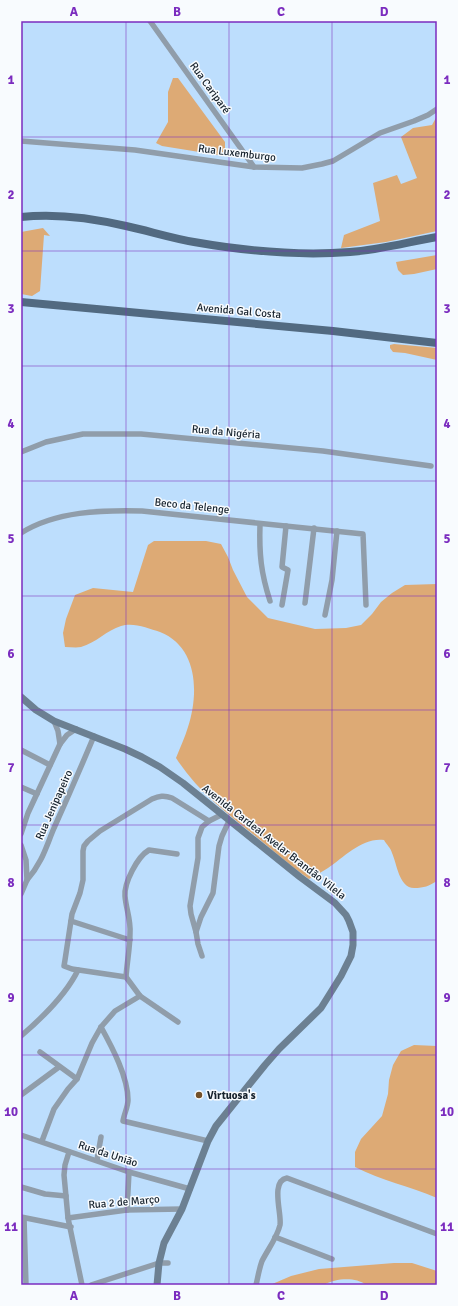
<svg xmlns="http://www.w3.org/2000/svg" width="458" height="1306" font-family="Signika,sans-serif">
	<style>
		.green { fill: #ddaa75 }
		.lines { fill: none; stroke-linecap: round; stroke-linejoin: round }
		.street { stroke: #909daa; stroke-width: 5.5 }
		.secondary { stroke: #6c8092; stroke-width: 7 }
		.primary { stroke: #526a81; stroke-width: 8 }
		.grid { fill: none; stroke: #7b2cbf; stroke-width: 1; stroke-opacity: 0.55 }
		.poi-dot { fill: #735029; stroke: #f8fbfe; stroke-width: 1.5 }
		.labels { text-anchor: middle; dominant-baseline: central; stroke-width: 3; stroke-linejoin: round; paint-order: stroke }
		.street-label { font-size: 11px; fill: #16222d; stroke: #f8fbfe }
		.poi-label { font-size: 11px; font-weight: bold; fill: #16222d; stroke: #f8fbfe; text-anchor: start }
		.neatline { fill: none; stroke: #7b2cbf; stroke-width: 1.5 }
		.grid-label { font-size: 13px; text-anchor: middle; font-weight: bold; fill: #7b2cbf }
	</style>
	<rect width="100%" height="100%" fill="#bddefd"/>
	<g class="green">
		<polygon points="173,78 178,78 225,142 225,151 218,155 162,146 156,143 168,122 168,92"/>
		<polygon points="437,116 437,231 386,242 341,248 344,235 380,221 373,183 397,175 401,184 417,178 401,137 413,128 432,125"/>
		<polygon points="43,228 50,236 44,235 40,291 32,296 21,294 21,232"/>
		<polygon points="437,255 437,269 414,274 403,275 398,270 396,262"/>
		<polygon points="394,344 437,348 437,360 405,353 393,352 390,348 390,345"/>
		<path d="M 154,541 L 206,541 L 221,544 L 228,557 L 233,570 L 247,597 L 268,618 L 315,629 L 346,628 L 361,625 L 372,614 L 381,602 L 392,593 L 405,585 L 437,584 L 437,881 C 428,886 425,888 414,888 C 399,888 397,864 392,853 C 391,848 386,844 384,840 C 363,837 344,857 328,868 C 322,872 316,875 309,879 C 292,867 276,853 259,839 C 229,815 197,791 176,758 C 180,748 185,737 188,727 C 199,693 198,647 160,632 C 148,628 133,622 121,626 C 107,630 96,643 81,647 C 76,648 70,647 65,647 L 63,633 L 66,619 L 75,595 L 93,588 L 133,592 L 148,545 Z"/>
		<path d="M 414,1045 L 437,1046 L 437,1198 C 409,1186 382,1181 355,1167 L 355,1152 L 361,1139 L 382,1116 L 388,1094 L 389,1080 L 393,1065 L 401,1051 Z"/>
		<path d="M 394,1263 L 412,1263 L 437,1271 L 437,1285 L 366,1285 C 356,1277 336,1278 324,1285 L 270,1285 L 291,1276 L 319,1269 Z"/>
	</g>
	<g class="lines">
		<g class="street">
			<polyline points="150,21 254,167"/>
			<polyline points="21,141 135,150 254,167 302,168 322,164 333,161 380,133 414,121 428,115 437,109"/>
			<polyline points="21,452 46,442 83,434 141,434 323,451 431,466"/>
			<path d="M 260,524 C 259,554 261,573 270,601"/>
			<path d="M 21,533 C 56,511 102,510 142,511 L 363,534 L 366,605"/>
			<polyline points="305,603 314,528"/>
			<polyline points="282,605 288,570 282,567 286,526"/>
			<polyline points="325,615 332,580 337,531"/>
			<polyline points="54,721 58,731 60,744"/>
			<polyline points="21,750 50,765"/>
			<polyline points="21,787 37,794"/>
			<polyline points="21,834 28,813 60,744 67,735 76,729"/>
			<polyline points="21,845 26,860 27,880 21,894"/>
			<path d="M 27,880 C 42,863 46,847 54,828 C 68,797 81,767 94,736"/>
			<polyline points="71,921 130,940"/>
			<polyline points="196,932 191,914 190,906 198,858 198,838 202,827 209,821 221,815"/>
			<polyline points="202,956 198,944 196,932 201,917 213,893 219,846 222,836 229,821"/>
			<path d="M 126,977 C 127,962 130,948 130,933 C 131,920 126,909 125,896 C 124,883 137,857 149,850 L 177,854"/>
			<path d="M 178,1022 L 140,996 L 126,977 L 72,969 L 64,966 L 65,960 L 72,914 L 80,893 L 83,880 L 83,851 L 84,846 L 88,841 L 100,831 L 152,799 C 159,796 164,795 172,798 L 209,821"/>
			<path d="M 101,1027 C 112,1047 128,1077 128,1100 C 128,1107 124,1114 123,1121 L 208,1141"/>
			<path d="M 21,1036 C 42,1018 66,995 78,970"/>
			<polyline points="40,1052 77,1079"/>
			<polyline points="21,1095 59,1067"/>
			<polyline points="21,1135 129,1172 190,1189"/>
			<polyline points="42,1141 54,1109 68,1089 77,1079 92,1043 101,1027 115,1011 140,996"/>
			<polyline points="69,1152 65,1165 64,1175 68,1218 82,1285"/>
			<polyline points="97,1160 101,1137"/>
			<polyline points="21,1187 45,1194 66,1196"/>
			<polyline points="127,1210 129,1172"/>
			<polyline points="21,1217 71,1227"/>
			<polyline points="24,1218 26,1285"/>
			<polyline points="68,1218 127,1210 182,1209"/>
			<polyline points="275,1237 332,1259"/>
			<polyline points="91,1285 159,1263 168,1263"/>
			<path d="M 256,1285 C 258,1277 259,1269 262,1261 C 268,1249 277,1238 280,1225 C 282,1214 270,1181 287,1178 L 437,1234"/>
		</g>
		<polyline class="secondary" points="21,697 36,710 54,721 125,749 142,757 160,767 183,783 300,877 335,903 346,915 349,921 353,932 353,945 351,956 341,976 321,1008 279,1049 265,1065 216,1126 208,1141 182,1209 164,1243 159,1263 157,1285"/>
		<g class="primary">
			<path d="M 21,217 C 56,213 92,218 126,226 C 149,231 171,238 194,242 C 245,251 299,256 350,252 C 380,250 408,242 437,237"/>
			<polyline points="21,302 333,331 437,343"/>
		</g>
	</g>
	<path class="grid" d="M 126,21 L 126,1285M 229,21 L 229,1285M 332,21 L 332,1285M 21,137 L 437,137M 21,251 L 437,251M 21,366 L 437,366M 21,481 L 437,481M 21,596 L 437,596M 21,710 L 437,710M 21,825 L 437,825M 21,940 L 437,940M 21,1055 L 437,1055M 21,1169 L 437,1169"/>
	<circle class="poi-dot" cx="199" cy="1095" r="4"/>
	<g class="labels">
		<g class="street-label">
			<text transform="translate(210 88) rotate(54)">Rua Cariparé</text>
			<text transform="translate(237 153) rotate(7)">Rua Luxemburgo</text>
			<text transform="translate(239 311) rotate(5)">Avenida Gal Costa</text>
			<text transform="translate(226 432) rotate(5)">Rua da Nigéria</text>
			<text transform="translate(192 506) rotate(6)">Beco da Telenge</text>
			<text transform="translate(54 805) rotate(-66)">Rua Jenipapeiro</text>
			<text transform="translate(274 842) rotate(38)">Avenida Cardeal Avelar Brandão Vilela</text>
			<text transform="translate(108 1154) rotate(18)">Rua da União</text>
			<text transform="translate(124 1202) rotate(-5)">Rua 2 de Março</text>
		</g>
		<g class="poi-label">
			<text x="207" y="1095">Virtuosa's</text>
		</g>
	</g>
	<rect width="458" height="1306" fill="none" stroke="#f8fbfe" stroke-width="44"/>
	<rect x="22" y="22" width="414" height="1262" class="neatline"/>
	<g class="grid-label">
		<text x="74" y="16">A</text>
		<text x="177" y="16">B</text>
		<text x="281" y="16">C</text>
		<text x="384" y="16">D</text>
		<text x="11" y="84">1</text>
		<text x="447" y="84">1</text>
		<text x="11" y="199">2</text>
		<text x="447" y="199">2</text>
		<text x="11" y="313">3</text>
		<text x="447" y="313">3</text>
		<text x="11" y="428">4</text>
		<text x="447" y="428">4</text>
		<text x="11" y="543">5</text>
		<text x="447" y="543">5</text>
		<text x="11" y="658">6</text>
		<text x="447" y="658">6</text>
		<text x="11" y="772">7</text>
		<text x="447" y="772">7</text>
		<text x="11" y="887">8</text>
		<text x="447" y="887">8</text>
		<text x="11" y="1002">9</text>
		<text x="447" y="1002">9</text>
		<text x="11" y="1116">10</text>
		<text x="447" y="1116">10</text>
		<text x="11" y="1231">11</text>
		<text x="447" y="1231">11</text>
		<text x="74" y="1300">A</text>
		<text x="177" y="1300">B</text>
		<text x="281" y="1300">C</text>
		<text x="384" y="1300">D</text>
	</g>
</svg>
